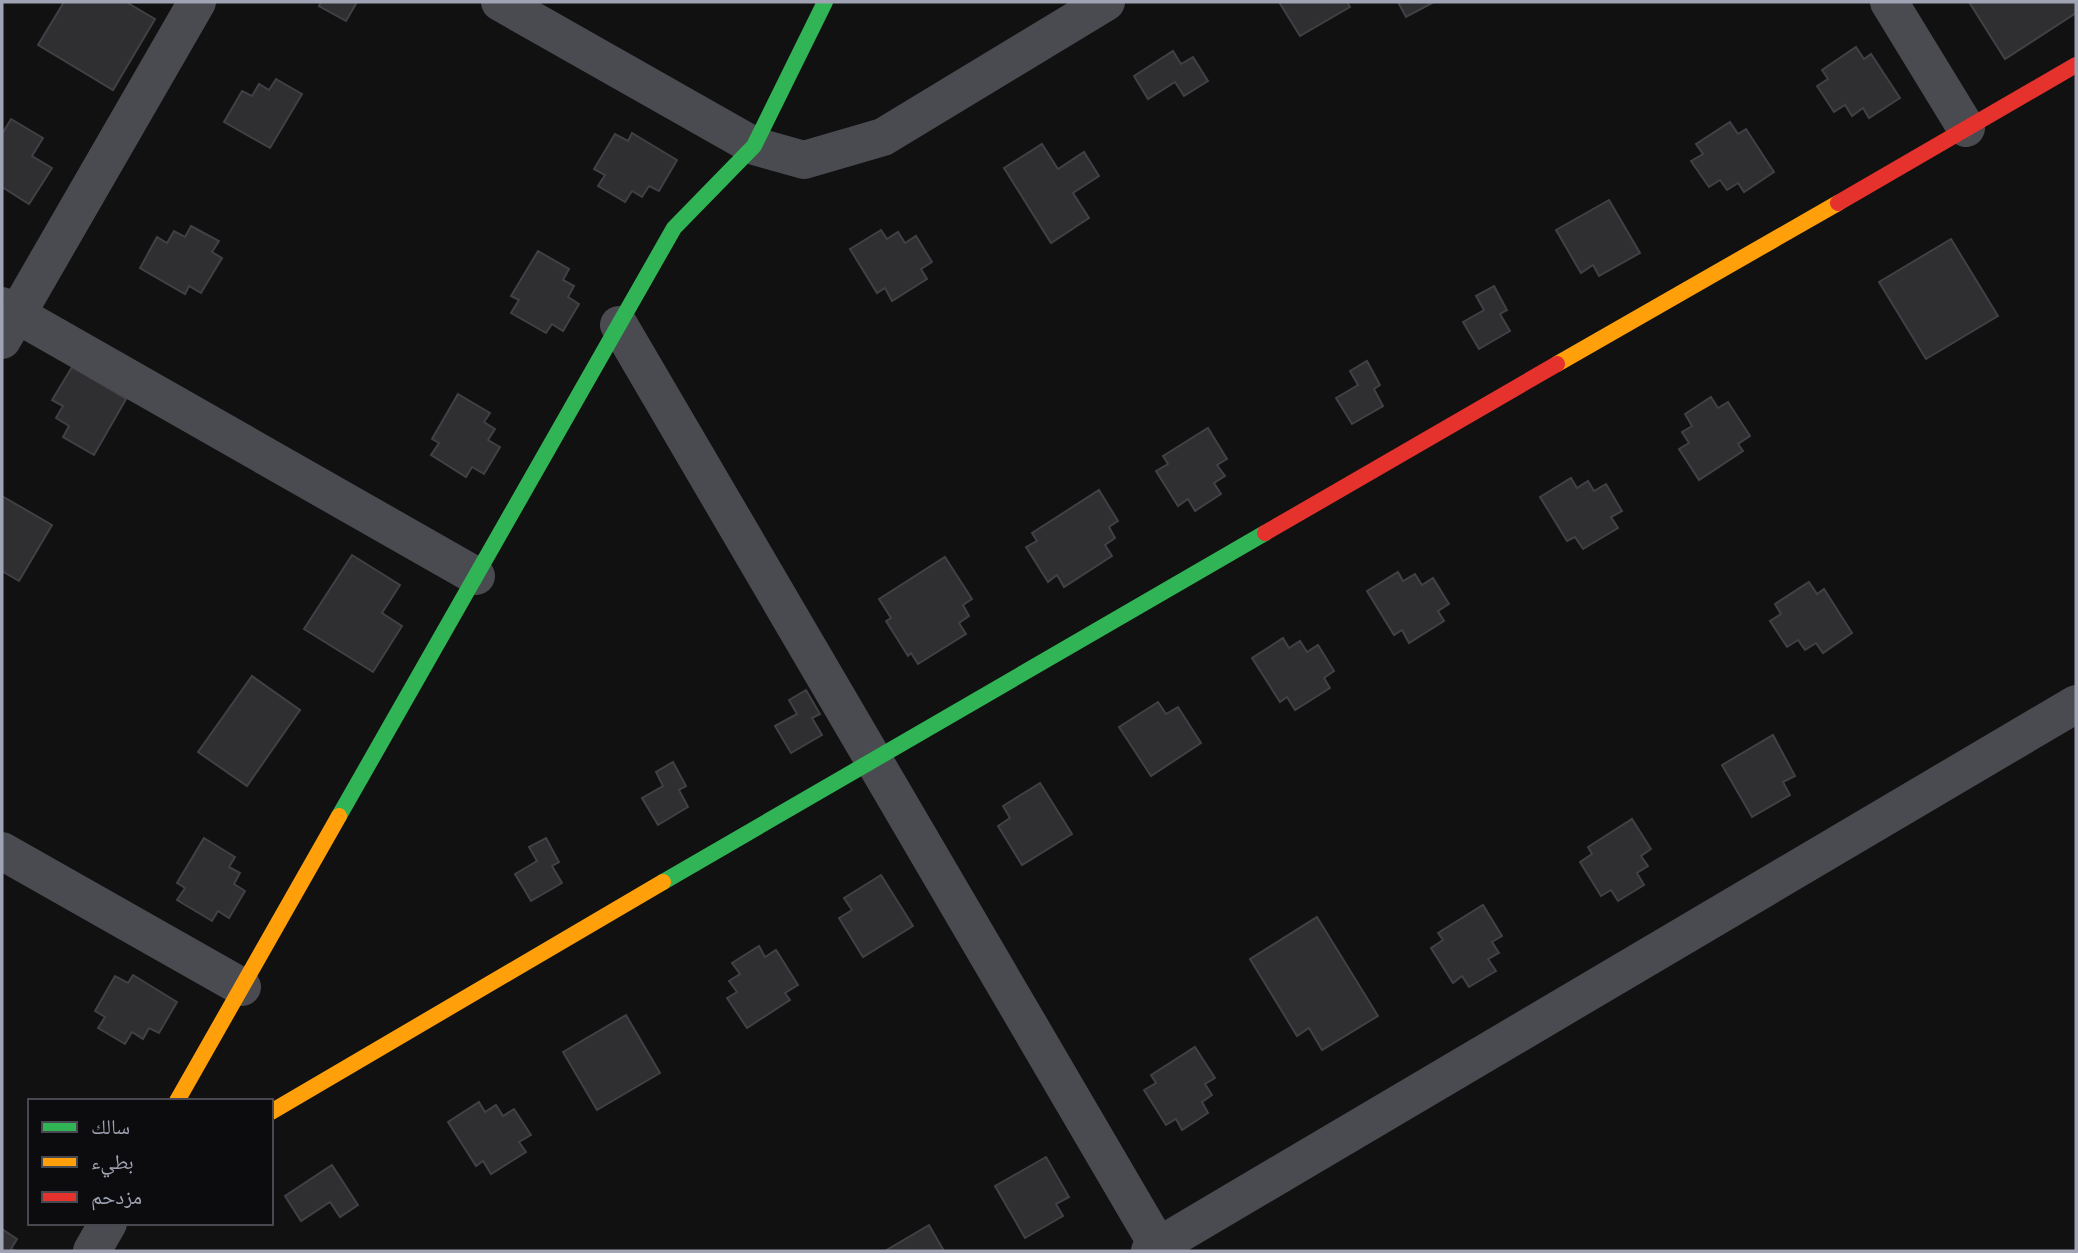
<svg xmlns="http://www.w3.org/2000/svg" width="2078" height="1253" font-family="Ubuntu,'Noto Naskh Arabic',sans-serif">
	<style>
		.building { fill: #2f2f31; stroke: #404045; stroke-width: 2 }
		.lines { fill: none; stroke-linecap: round; stroke-linejoin: round }
		.street { stroke: #4a4b51; stroke-width: 38 }
		.fast { stroke: #30b455; stroke-width: 16 }
		.slow { stroke: #ff9f0a; stroke-width: 16 }
		.jam { stroke: #e5322d; stroke-width: 16 }
	</style>
	<rect width="100%" height="100%" fill="#111"/>
	<g class="building">
		<polygon points="64,2 126,2 155,19 113,90 38,45"/>
		<polygon points="321,2 357,2 346,21 319,6"/>
		<polygon points="1279,2 1347,2 1350,7 1300,36"/>
		<polygon points="1398,2 1434,2 1406,17"/>
		<polygon points="1969,2 2076,2 2076,13 2005,59"/>
		<polygon points="1856,47 1864,59 1871,54 1900,98 1869,118 1863,108 1852,116 1845,105 1834,112 1817,86 1828,79 1822,70"/>
		<polygon points="1173,51 1181,64 1193,57 1208,81 1184,96 1175,82 1148,99 1134,76"/>
		<polygon points="276,79 302,94 270,148 224,122 242,91 252,96 259,84 269,90"/>
		<polygon points="11,119 43,138 32,156 52,168 29,204 2,187 2,134"/>
		<polygon points="1730,122 1738,134 1746,129 1774,172 1744,192 1738,183 1727,190 1720,180 1709,187 1691,161 1703,154 1696,144"/>
		<polygon points="632,133 677,160 659,191 649,186 642,197 632,191 625,202 598,186 605,175 594,169 615,134 628,141"/>
		<polygon points="1042,144 1058,169 1084,152 1099,176 1073,193 1089,218 1051,243 1004,168"/>
		<polygon points="1609,200 1640,253 1599,276 1593,265 1581,273 1556,230"/>
		<polygon points="191,226 219,241 212,252 222,258 201,293 189,286 185,294 140,268 157,237 167,243 174,231 185,237"/>
		<polygon points="881,230 887,239 898,232 905,243 916,236 932,262 921,269 927,279 892,301 885,288 877,293 850,249"/>
		<polygon points="1951,239 1998,316 1926,359 1879,282"/>
		<polygon points="538,251 569,269 563,280 574,286 568,297 579,304 563,331 552,324 546,333 511,313 519,300 511,296"/>
		<polygon points="1494,286 1507,310 1500,314 1510,331 1479,349 1463,322 1484,310 1476,296"/>
		<polygon points="1367,361 1380,385 1374,389 1383,406 1352,424 1336,398 1358,385 1350,371"/>
		<polygon points="72,367 126,399 94,455 63,437 69,426 56,418 63,406 52,400"/>
		<polygon points="458,394 490,413 484,422 495,429 488,440 500,447 484,474 472,467 466,477 431,455 439,443 432,439"/>
		<polygon points="1711,397 1718,408 1728,402 1750,436 1738,444 1743,451 1699,480 1679,449 1689,443 1682,432 1692,426 1685,414"/>
		<polygon points="1208,428 1227,459 1217,465 1225,476 1214,483 1221,494 1195,511 1188,499 1178,506 1156,471 1168,464 1163,456"/>
		<polygon points="1571,478 1577,488 1588,481 1594,491 1606,484 1622,511 1611,517 1618,528 1583,549 1575,537 1567,541 1540,497"/>
		<polygon points="1099,490 1118,521 1109,527 1115,538 1105,545 1112,556 1064,587 1057,575 1048,582 1026,547 1037,541 1032,533"/>
		<polygon points="2,496 52,525 19,581 2,571"/>
		<polygon points="352,555 400,585 382,613 402,626 373,672 304,629"/>
		<polygon points="945,557 972,599 963,605 969,616 959,623 966,634 918,664 911,653 908,656 886,621 891,618 879,599"/>
		<polygon points="1398,572 1403,581 1415,574 1422,585 1433,578 1449,604 1438,611 1444,621 1409,643 1402,630 1394,635 1367,591"/>
		<polygon points="1809,582 1817,594 1824,589 1852,633 1823,653 1816,643 1805,650 1798,640 1787,647 1770,621 1781,614 1775,604"/>
		<polygon points="1283,638 1289,648 1300,641 1307,652 1318,645 1334,671 1324,678 1330,688 1295,710 1287,697 1280,702 1252,658"/>
		<polygon points="252,676 300,710 247,786 198,752"/>
		<polygon points="806,690 820,714 812,718 822,735 791,753 775,726 797,714 789,700"/>
		<polygon points="1158,702 1166,714 1178,707 1201,743 1151,776 1119,727"/>
		<polygon points="1773,735 1795,776 1783,782 1790,795 1752,817 1722,765"/>
		<polygon points="673,762 686,786 679,790 688,807 658,825 642,798 663,786 656,772"/>
		<polygon points="1040,783 1072,834 1022,865 998,826 1010,818 1003,806"/>
		<polygon points="1632,819 1651,849 1641,856 1648,866 1637,873 1644,885 1618,901 1611,890 1601,896 1580,862 1592,854 1588,847"/>
		<polygon points="204,838 235,857 229,867 240,873 234,884 245,891 229,918 218,911 212,921 177,900 185,888 177,883"/>
		<polygon points="546,838 559,862 552,866 562,883 531,901 515,874 537,861 529,847"/>
		<polygon points="881,875 913,926 863,957 839,918 852,910 844,898"/>
		<polygon points="1483,905 1502,936 1492,942 1499,953 1488,959 1496,971 1469,987 1462,976 1453,983 1431,948 1443,940 1438,933"/>
		<polygon points="1317,917 1378,1016 1322,1050 1309,1028 1297,1036 1250,959"/>
		<polygon points="759,946 765,957 776,950 798,985 785,993 790,1000 747,1028 727,998 737,992 729,981 740,974 732,963"/>
		<polygon points="133,975 177,1002 159,1033 149,1028 143,1039 132,1032 125,1044 98,1028 105,1017 95,1011 115,976 128,983"/>
		<polygon points="626,1015 660,1073 597,1110 563,1052"/>
		<polygon points="1195,1047 1215,1078 1205,1084 1212,1095 1202,1102 1208,1113 1182,1130 1176,1119 1166,1125 1144,1090 1156,1083 1151,1075"/>
		<polygon points="479,1102 485,1112 496,1105 503,1116 514,1109 531,1135 519,1142 526,1152 491,1174 483,1161 476,1166 448,1122"/>
		<polygon points="1046,1157 1069,1197 1056,1204 1063,1216 1025,1238 995,1186"/>
		<polygon points="332,1165 358,1205 340,1217 330,1202 301,1221 285,1196"/>
		<polygon points="929,1225 944,1251 885,1251"/>
		<polygon points="2,1229 17,1239 11,1249 16,1251 2,1251"/>
	</g>
	<g class="lines">
		<g class="street">
			<polyline points="500,2 754,146 804,160 883,137 1106,2"/>
			<polyline points="1889,2 1966,128"/>
			<polyline points="2,306 476,576"/>
			<polyline points="619,325 1161,1251"/>
			<polyline points="2,340 197,2"/>
			<polyline points="2,851 242,987"/>
			<polyline points="92,1251 108,1223"/>
			<polyline points="1150,1251 2076,704"/>
		</g>
		<g class="fast">
			<polyline points="339,816 674,228 754,146 825,2"/>
			<polyline points="663,882 1265,533"/>
		</g>
		<g class="slow">
			<polyline points="1557,364 1838,203"/>
			<polyline points="177,1101 339,816"/>
			<polyline points="271,1112 663,882"/>
		</g>
		<g class="jam">
			<polyline points="1838,203 2076,65"/>
			<polyline points="1265,533 1557,364"/>
		</g>
	</g>
	<rect width="2078" height="1253" fill="none" stroke="#a0a3b4" stroke-width="7"/>
	<rect x="28" y="1099" width="245" height="126" fill="#0c0b0d" stroke="#474850" stroke-width="2"/>
	<rect x="42" y="1122" width="35" height="10" fill="#30b455" stroke="#474850" stroke-width="2"/>
	<text x="91" y="1134" font-size="21" fill="#a0a3b4">سالك</text>
	<rect x="42" y="1157" width="35" height="10" fill="#ff9f0a" stroke="#474850" stroke-width="2"/>
	<text x="91" y="1169" font-size="21" fill="#a0a3b4">بطيء</text>
	<rect x="42" y="1192" width="35" height="10" fill="#e5322d" stroke="#474850" stroke-width="2"/>
	<text x="91" y="1204" font-size="21" fill="#a0a3b4">مزدحم</text>
</svg>
